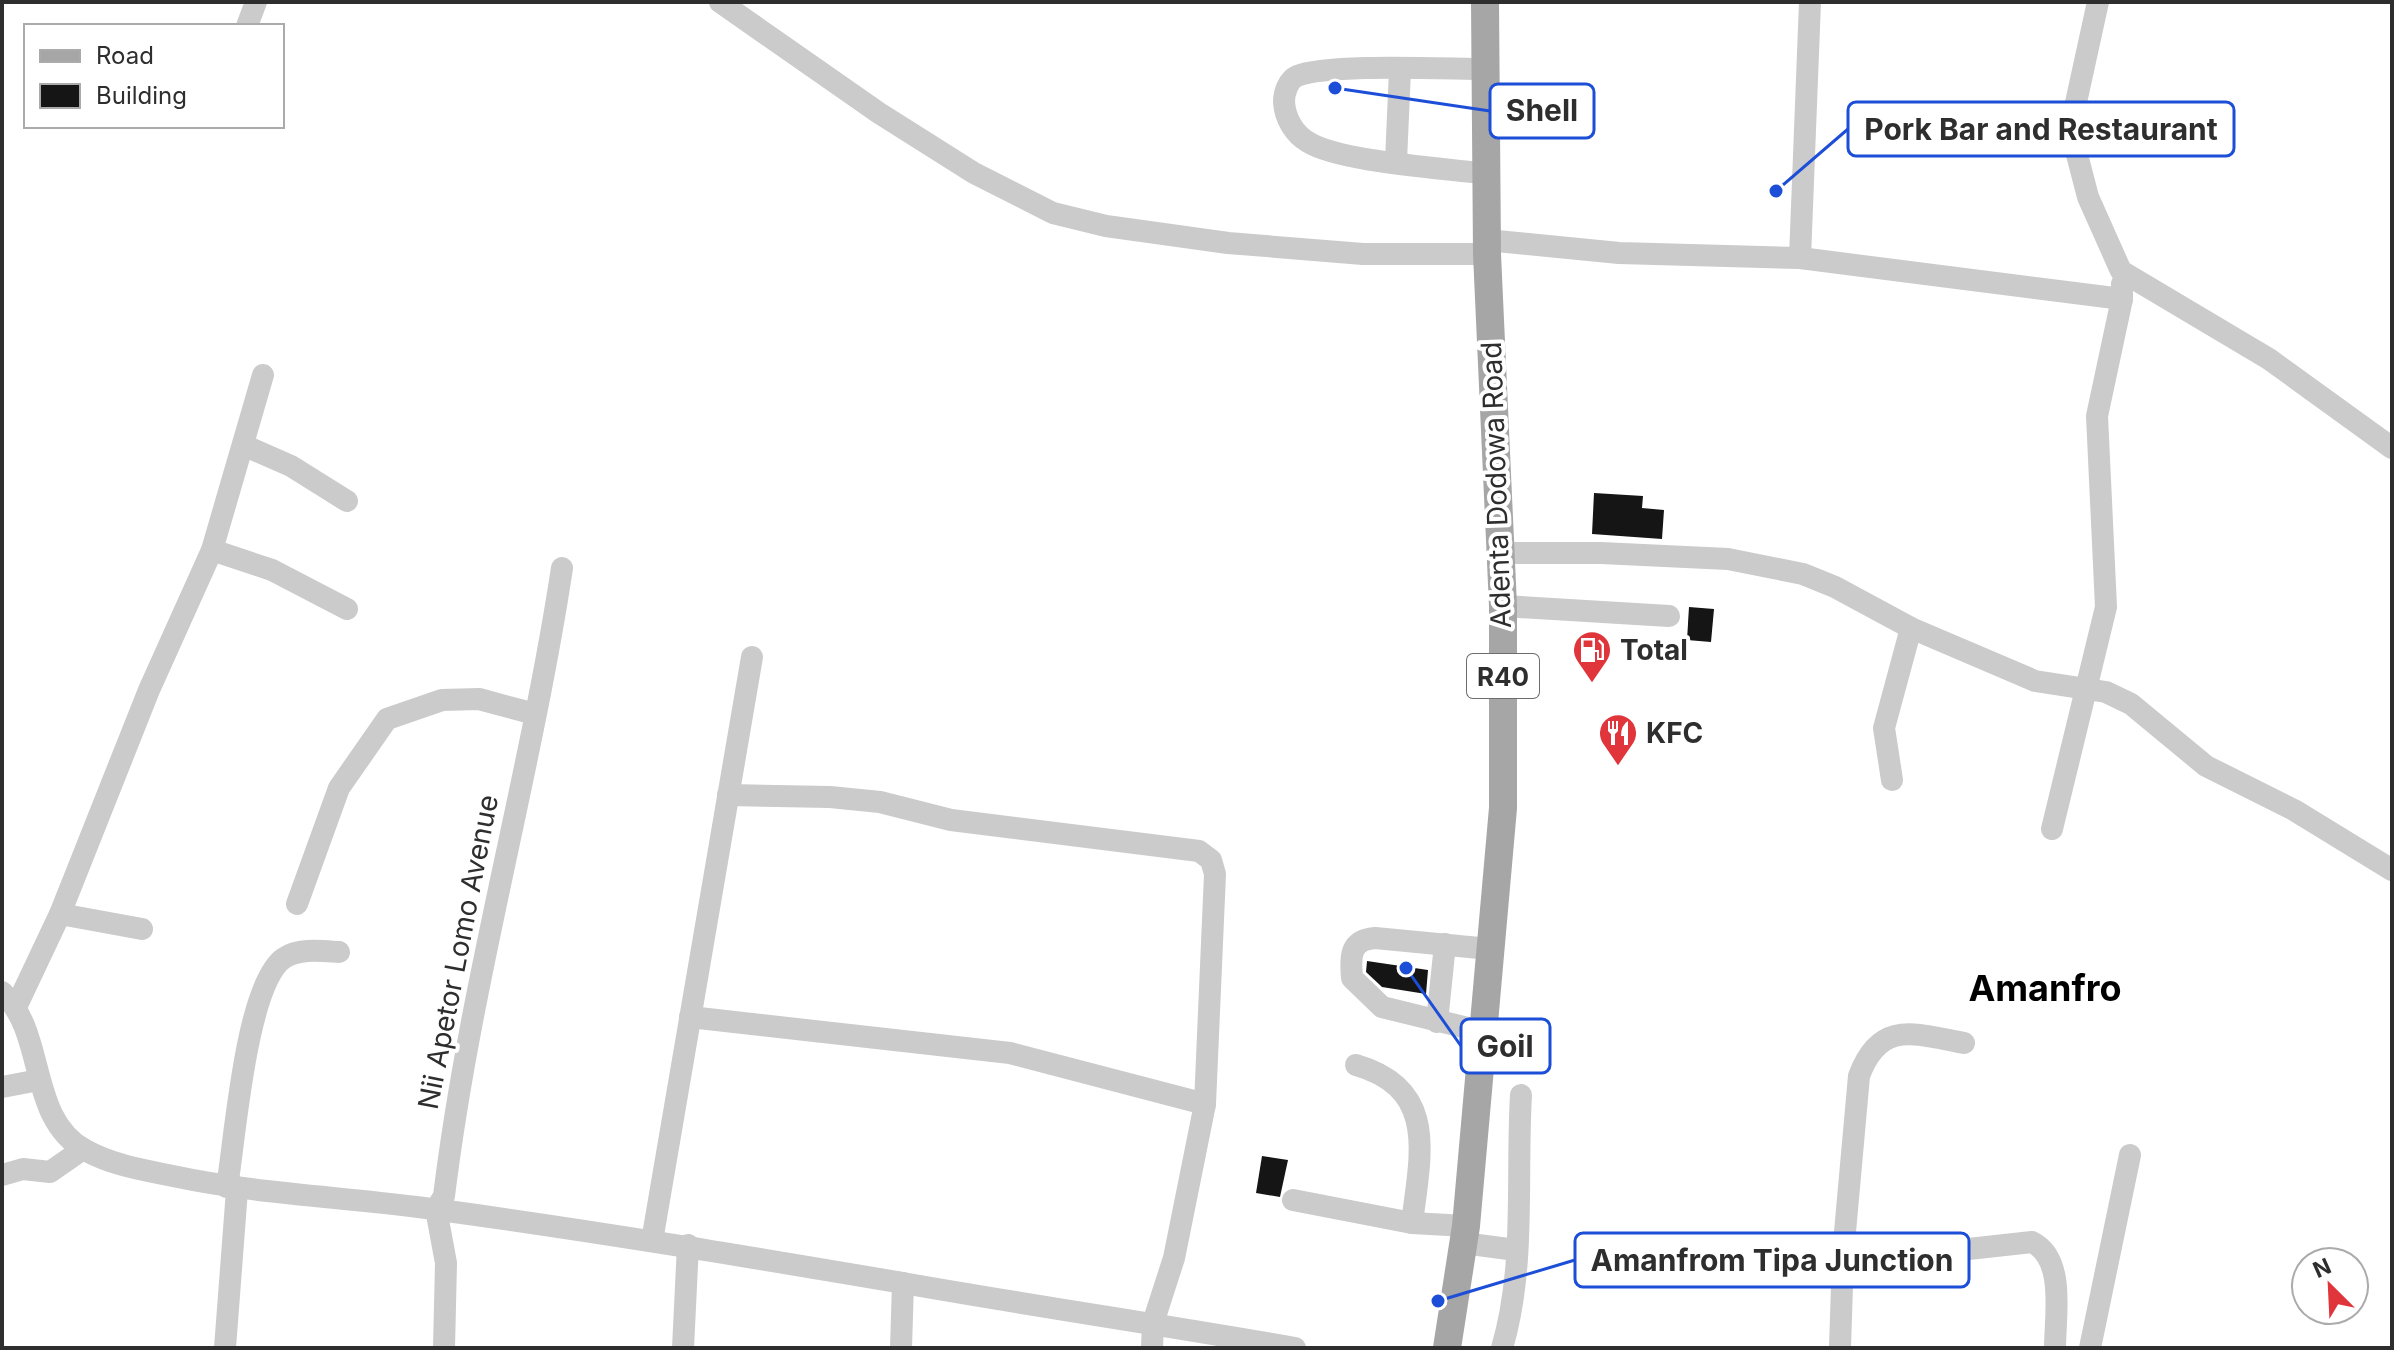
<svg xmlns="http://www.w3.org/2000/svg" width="2394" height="1350" font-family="Inter,sans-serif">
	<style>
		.building { fill: #151515 }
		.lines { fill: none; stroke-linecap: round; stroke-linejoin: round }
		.minor { stroke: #cbcbcb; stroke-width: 22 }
		.major { stroke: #a6a6a6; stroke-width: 28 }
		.labels { text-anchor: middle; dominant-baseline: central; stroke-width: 8; stroke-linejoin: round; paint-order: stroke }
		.shield { fill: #fff; stroke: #6d6d6d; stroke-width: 2 }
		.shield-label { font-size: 26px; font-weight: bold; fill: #2e2e2e }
		.street-label { font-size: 28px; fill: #2e2e2e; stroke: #fff }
		.poi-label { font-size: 28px; font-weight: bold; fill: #2e2e2e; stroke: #fff; text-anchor: start }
		.district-label { font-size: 36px; font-weight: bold; fill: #000; stroke: #fff }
		.leader { fill: none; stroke: #1d4ed8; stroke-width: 3 }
		.callout-dot { fill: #1d4ed8; stroke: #fff; stroke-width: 3 }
		.callout { fill: #fff; stroke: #1d4ed8; stroke-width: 3 }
		.callout-label { font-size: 30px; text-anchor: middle; font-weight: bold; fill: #2e2e2e }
	</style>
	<rect width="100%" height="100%" fill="#fff"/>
	<g class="building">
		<polygon points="1594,493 1643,496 1642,508 1664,510 1662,539 1592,534"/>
		<polygon points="1689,607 1714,609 1711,642 1687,640"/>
		<polygon points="1367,961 1428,970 1426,994 1382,987 1366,972"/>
		<polygon points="1262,1156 1288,1160 1280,1197 1256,1193"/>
	</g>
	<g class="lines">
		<g class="minor">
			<polyline points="720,2 879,113 974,173 1053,213 1106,226 1228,243 1363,254 1487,254"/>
			<polyline points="2098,2 2075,107 2074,143 2088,197 2121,271 2269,359 2392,448"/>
			<polyline points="247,26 256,2"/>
			<path d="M 1486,69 C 1447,69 1327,63 1297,76 C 1288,80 1284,93 1284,102 C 1285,118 1294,134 1308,142 C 1340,162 1445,168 1487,174"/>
			<polyline points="1396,161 1400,70"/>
			<polyline points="1487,240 1619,253 1800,258 2122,299"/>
			<polyline points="1800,258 1810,2"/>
			<polyline points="243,445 291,466 347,501"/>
			<polyline points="212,550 272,570 347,609"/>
			<polyline points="1498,553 1601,553 1728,559 1803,574 1835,587 1911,628 2035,681 2106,692 2131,704 2206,766 2294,810 2392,870"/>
			<polyline points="1503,606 1669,616"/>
			<polyline points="1892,780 1884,728 1911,628"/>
			<polyline points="728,795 830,797 880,802 951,820 1199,851 1211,860 1215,874 1205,1104"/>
			<polyline points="2052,829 2106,607 2097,416 2122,299 2122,284"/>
			<polyline points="297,904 339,788 387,719 442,700 479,699 535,714"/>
			<polyline points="60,914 142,929"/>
			<path d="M 2,992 C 47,1034 27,1118 85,1150 C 112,1165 143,1170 173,1176 C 262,1195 351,1197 440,1210 C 595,1231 749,1257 903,1283 C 1033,1306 1164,1325 1295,1348"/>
			<polyline points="17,1005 60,914 149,690 212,550 263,375"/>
			<polyline points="690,1017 1010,1053 1205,1104 1174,1258 1153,1323 1152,1348"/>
			<polyline points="1437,1022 1445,944"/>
			<path d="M 1484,1032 L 1382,1007 L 1352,978 C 1350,956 1350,940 1375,938 L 1490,949"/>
			<path d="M 1356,1065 C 1439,1089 1420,1156 1412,1223"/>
			<polyline points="2,1087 39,1080"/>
			<polyline points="2,1175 23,1169 50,1172 83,1149"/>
			<path d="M 227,1187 C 235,1139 246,984 284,958 C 299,948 322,951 339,952"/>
			<polyline points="1293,1200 1412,1223 1466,1226"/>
			<polyline points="652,1241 752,657"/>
			<polyline points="1463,1243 1516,1250"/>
			<path d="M 1843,1254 L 1905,1256 L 2032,1242 C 2066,1259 2055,1316 2055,1348"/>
			<polyline points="225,1348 237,1190"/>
			<path d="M 444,1348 L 446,1263 L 436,1209 L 444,1196 C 470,984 530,778 562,568"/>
			<polyline points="683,1348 688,1245"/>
			<polyline points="901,1348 903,1283"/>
			<path d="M 1502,1348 C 1526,1267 1516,1179 1521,1095"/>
			<path d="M 1840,1348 L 1843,1254 L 1859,1076 C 1880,1019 1915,1034 1964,1043"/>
			<polyline points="2090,1348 2130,1155"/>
		</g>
		<polyline class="major" points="1447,1348 1466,1226 1503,808 1503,606 1487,254 1485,2"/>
	</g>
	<defs>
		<symbol id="fuel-pin" viewBox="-11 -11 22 30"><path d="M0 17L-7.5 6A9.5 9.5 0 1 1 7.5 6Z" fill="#e0353b" stroke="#fff"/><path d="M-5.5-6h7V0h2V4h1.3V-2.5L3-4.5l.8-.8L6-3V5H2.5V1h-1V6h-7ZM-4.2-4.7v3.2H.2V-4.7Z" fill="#fff"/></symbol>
		<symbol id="restaurant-pin" viewBox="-11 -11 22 30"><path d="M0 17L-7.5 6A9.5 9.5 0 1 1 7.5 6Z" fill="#e0353b" stroke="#fff"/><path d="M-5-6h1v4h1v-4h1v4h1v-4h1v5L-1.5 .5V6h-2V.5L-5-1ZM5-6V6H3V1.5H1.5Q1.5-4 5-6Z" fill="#fff"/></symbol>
	</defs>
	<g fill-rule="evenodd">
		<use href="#fuel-pin" x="1570" y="628" width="44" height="60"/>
		<use href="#restaurant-pin" x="1596" y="711" width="44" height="60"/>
	</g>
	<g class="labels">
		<rect class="shield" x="1467" y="654" width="72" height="44" rx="6"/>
		<g class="shield-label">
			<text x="1503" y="676">R40</text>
		</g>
		<g class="street-label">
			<text transform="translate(1496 485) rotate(-92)">Adenta Dodowa Road</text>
			<text transform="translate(458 952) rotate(-79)">Nii Apetor Lomo Avenue</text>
		</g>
		<g class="poi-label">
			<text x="1620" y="650">Total</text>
			<text x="1646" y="733">KFC</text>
		</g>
		<g class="district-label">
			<text x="2045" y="988">Amanfro</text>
		</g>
	</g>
	<path class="leader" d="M1335 88L1490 111M1776 191L1848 129M1406 968L1461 1046M1438 1301L1575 1260"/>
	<g class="callout-dot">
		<circle cx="1335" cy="88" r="8"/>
		<circle cx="1776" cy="191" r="8"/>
		<circle cx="1406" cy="968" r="8"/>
		<circle cx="1438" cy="1301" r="8"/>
	</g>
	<g class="callout">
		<rect x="1490" y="84" width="104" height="54" rx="8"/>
		<rect x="1848" y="102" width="386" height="54" rx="8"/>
		<rect x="1461" y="1019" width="89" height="54" rx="8"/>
		<rect x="1575" y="1233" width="394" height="54" rx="8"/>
	</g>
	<g class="callout-label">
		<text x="1542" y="121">Shell</text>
		<text x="2041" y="140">Pork Bar and Restaurant</text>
		<text x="1505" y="1057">Goil</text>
		<text x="1772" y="1271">Amanfrom Tipa Junction</text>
	</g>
	<rect width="2394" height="1350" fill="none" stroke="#2e2e2e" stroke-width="8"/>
	<rect x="24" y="24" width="260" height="104" fill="#ffffff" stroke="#ababab" stroke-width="2"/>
	<rect x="40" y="50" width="40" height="12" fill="#a6a6a6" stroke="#ababab" stroke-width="2"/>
	<text x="96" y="64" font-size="24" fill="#2e2e2e">Road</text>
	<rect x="40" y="84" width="40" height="24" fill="#151515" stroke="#ababab" stroke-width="2"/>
	<text x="96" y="104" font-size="24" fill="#2e2e2e">Building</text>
	<g transform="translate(2330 1286) rotate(336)"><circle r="38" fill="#ffffff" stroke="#ababab" stroke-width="2"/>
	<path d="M0-6L14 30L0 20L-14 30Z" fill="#e0353b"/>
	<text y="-12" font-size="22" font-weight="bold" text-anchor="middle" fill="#2e2e2e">N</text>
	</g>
</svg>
